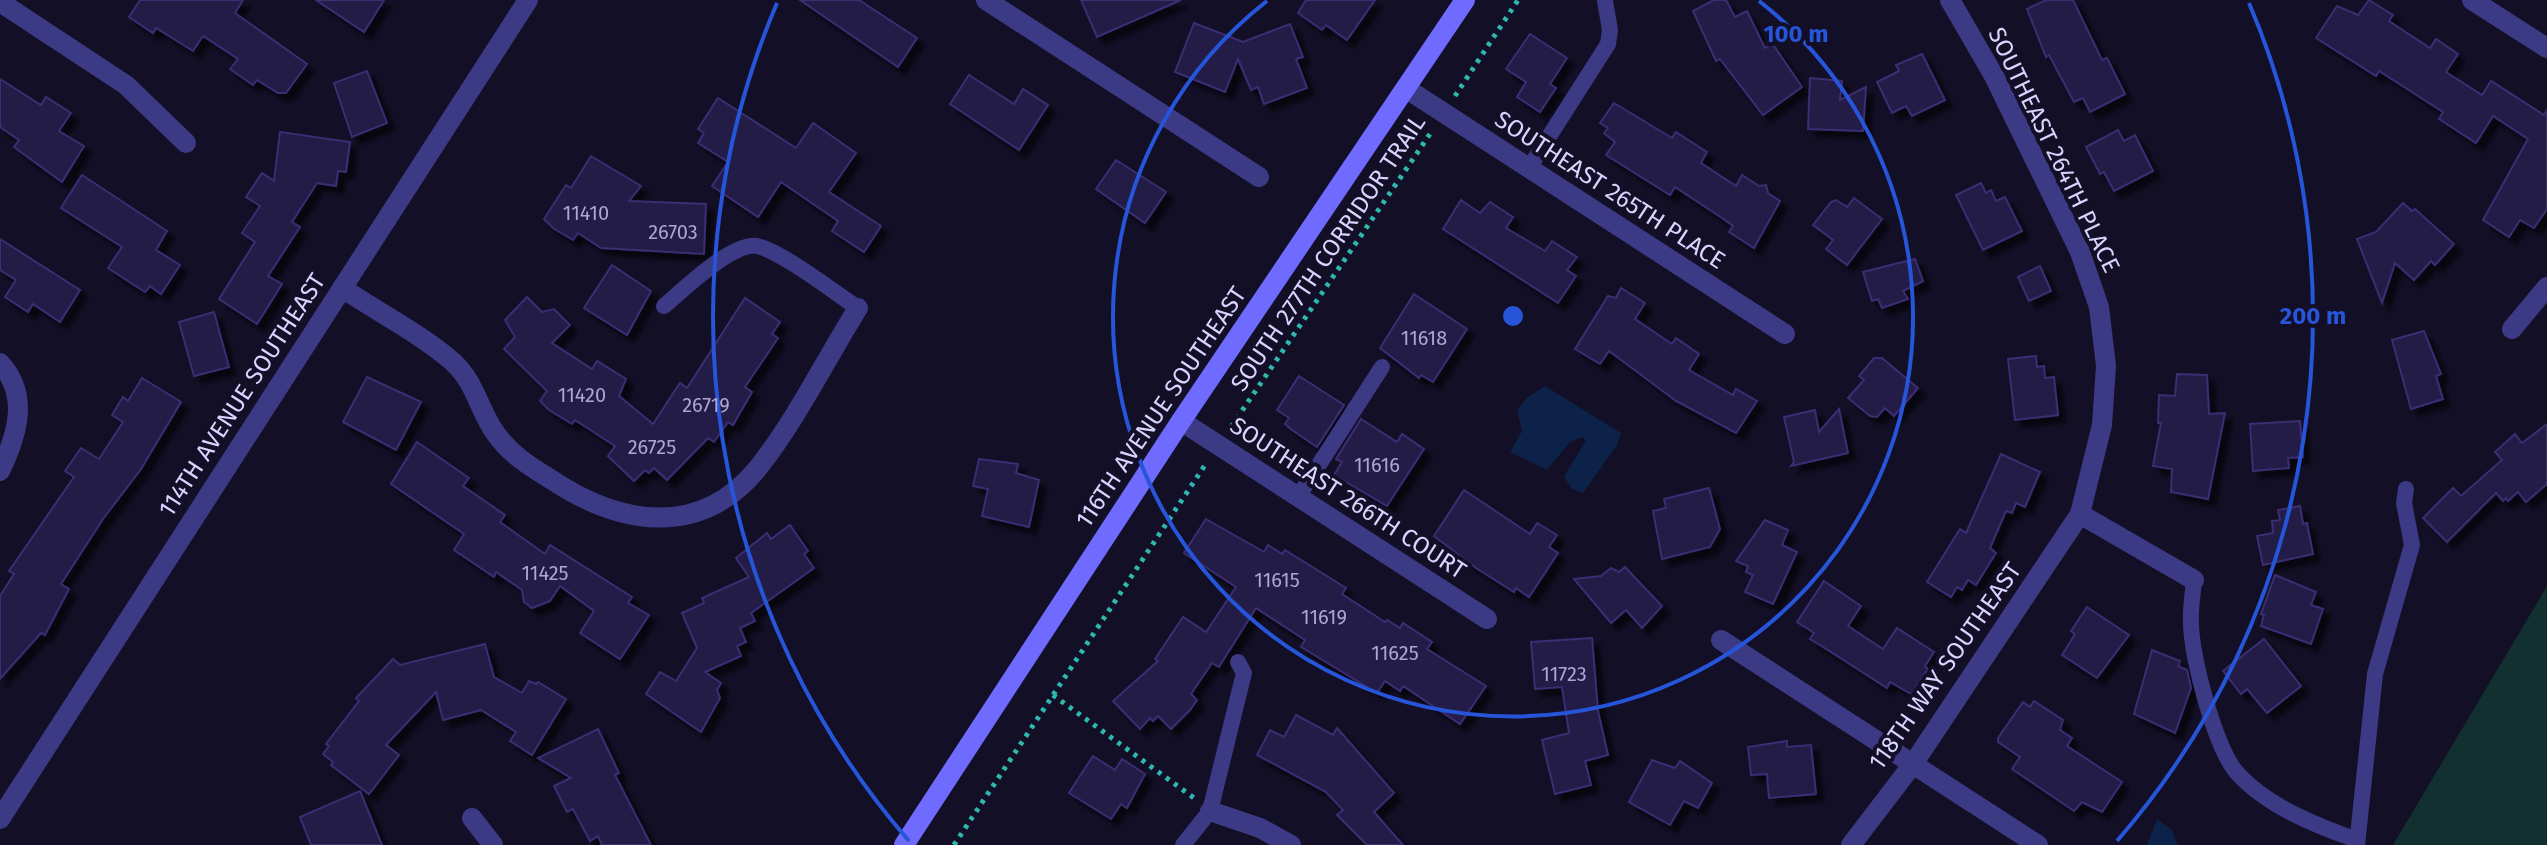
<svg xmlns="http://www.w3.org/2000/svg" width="2547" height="845" font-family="'Fira Sans',sans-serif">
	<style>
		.green { fill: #12302f }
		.water { fill: #0c2248 }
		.building { fill: #241b47; stroke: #3b2d73; stroke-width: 2; filter: url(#shadow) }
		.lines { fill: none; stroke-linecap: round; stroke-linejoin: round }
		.path { stroke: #2fb8b0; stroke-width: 5; stroke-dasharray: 4 6; stroke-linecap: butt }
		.service { stroke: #3d3a85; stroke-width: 16 }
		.minor { stroke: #3d3a85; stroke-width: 20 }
		.tertiary { stroke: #3d3a85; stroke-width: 20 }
		.secondary { stroke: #6f6bff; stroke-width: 20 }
		.ring { fill: none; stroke: #2655da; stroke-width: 4 }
		.labels { text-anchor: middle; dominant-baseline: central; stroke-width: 8; stroke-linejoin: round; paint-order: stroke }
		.number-label { font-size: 20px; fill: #aca6d1 }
		.street-label { font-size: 24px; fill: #d9d4ff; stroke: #130f26 }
		.centre { fill: #2655da; stroke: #130f26; stroke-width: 4 }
		.ring-label { font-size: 24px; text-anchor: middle; font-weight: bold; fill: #2655da; stroke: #130f26; stroke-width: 8; stroke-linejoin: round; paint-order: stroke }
	</style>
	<defs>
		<filter id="shadow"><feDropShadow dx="7" dy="7" stdDeviation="2" flood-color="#0009"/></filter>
	</defs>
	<rect width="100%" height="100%" fill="#130f26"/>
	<polygon class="green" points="2547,586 2547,845 2393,845"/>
	<g class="water">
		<polygon points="1545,386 1621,433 1617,445 1583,493 1572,489 1564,477 1586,440 1582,437 1570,442 1547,470 1510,452 1522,431 1517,410 1528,397"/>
		<polygon points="2157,819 2172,830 2178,845 2147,845"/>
	</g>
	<g class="building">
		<polygon points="140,0 243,0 235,13 307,64 286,93 278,93 257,80 253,85 230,69 238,59 203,36 193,51 156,28 153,33 129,17"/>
		<polygon points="316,0 384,0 364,32"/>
		<polygon points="800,0 859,0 917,38 898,67"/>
		<polygon points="1081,0 1181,0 1097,37"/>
		<polygon points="1306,0 1375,0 1347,40 1326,25 1322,30 1298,13"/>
		<polygon points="1714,0 1726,0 1735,17 1747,11 1765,48 1772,43 1802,87 1763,115 1720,59 1716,61 1693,11"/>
		<polygon points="2046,0 2073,0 2102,60 2107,58 2125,94 2090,112 2083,98 2074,102 2049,55 2046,57 2027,9"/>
		<polygon points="2369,0 2393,15 2389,21 2430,48 2436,39 2458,54 2446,72 2482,95 2491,81 2544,115 2547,110 2547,209 2534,228 2520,220 2509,237 2483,220 2528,139 2493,116 2476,143 2439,119 2443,112 2379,71 2376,76 2316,38 2337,6 2358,15"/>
		<polygon points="1194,23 1243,42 1290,24 1303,57 1296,59 1307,88 1264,104 1258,87 1251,90 1238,59 1225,92 1175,72"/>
		<polygon points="1530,34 1567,58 1550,84 1556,88 1540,112 1517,97 1526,82 1506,69"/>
		<polygon points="1922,54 1945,100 1912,116 1906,106 1892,113 1877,82 1899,71 1896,65"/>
		<polygon points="367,71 387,123 352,137 334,83"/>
		<polygon points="969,75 1014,104 1023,89 1048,105 1019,150 950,104"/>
		<polygon points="1810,78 1842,81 1840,100 1866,87 1863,131 1808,129"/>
		<polygon points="0,79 41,105 46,97 71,113 59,131 84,146 62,182 14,147 19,140 0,127"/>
		<polygon points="718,98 796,148 813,123 856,153 829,192 881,226 864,252 832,231 838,221 781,182 758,217 712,186 728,162 698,143 704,133 698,129"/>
		<polygon points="1614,103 1672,138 1676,132 1707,152 1701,163 1736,186 1742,175 1759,186 1766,185 1768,193 1780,201 1754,248 1729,232 1733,226 1725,220 1675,187 1670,195 1606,155 1615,142 1604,133 1608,128 1600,123"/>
		<polygon points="2118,130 2124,141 2135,135 2153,171 2114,191 2104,172 2100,174 2086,147"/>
		<polygon points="280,132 350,142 346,172 338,171 336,186 317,183 292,222 300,227 268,276 282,284 257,324 219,299 255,242 242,233 260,206 246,197 262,173 274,181"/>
		<polygon points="591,156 641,186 629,201 706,204 704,254 601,248 578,233 573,240 553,228 544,219 566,185 571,188"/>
		<polygon points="1116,160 1166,192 1145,223 1096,189"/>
		<polygon points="82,175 167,231 156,250 180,265 161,294 150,286 145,292 108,268 122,247 61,208"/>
		<polygon points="1981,183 1986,193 1991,190 1996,201 2005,197 2022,231 1983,250 1956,195"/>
		<polygon points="1854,198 1882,219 1847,265 1826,249 1833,240 1813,225 1831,202 1836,200 1847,207"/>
		<polygon points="1461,200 1480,213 1490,202 1513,217 1506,228 1545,251 1552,241 1577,257 1567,270 1576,276 1558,303 1443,229"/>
		<polygon points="2403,203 2412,211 2415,209 2454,244 2435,265 2431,261 2414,280 2395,263 2382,303 2357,239 2376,232"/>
		<polygon points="0,239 80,290 60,322 33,304 28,312 5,297 16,280 0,270"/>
		<polygon points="1915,259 1923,281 1903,291 1908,299 1882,308 1878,299 1872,301 1863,272"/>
		<polygon points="612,265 651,291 627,335 584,308"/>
		<polygon points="2040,266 2051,291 2029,301 2018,277"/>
		<polygon points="1621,288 1645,303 1635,319 1672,344 1676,338 1699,354 1689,370 1733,395 1736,389 1757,401 1736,433 1676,401 1609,351 1600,364 1575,349 1608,296 1616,298"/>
		<polygon points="1414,294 1467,329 1433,382 1421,375 1419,378 1380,348"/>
		<polygon points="527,297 542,312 554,309 570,325 552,343 592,369 597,361 626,379 619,396 653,424 680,383 687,388 745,298 780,322 772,334 778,338 745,387 752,392 733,425 728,422 714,442 708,438 667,480 654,468 649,473 645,470 634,481 608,456 615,446 575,420 572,424 549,410 540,401 547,391 504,349 515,337 505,320"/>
		<polygon points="214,312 229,367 194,376 179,322"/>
		<polygon points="2424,331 2441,374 2436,376 2443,399 2411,409 2392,340"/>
		<polygon points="2036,356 2037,367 2044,366 2045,378 2054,377 2058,415 2015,420 2008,359"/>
		<polygon points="1874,358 1882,358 1918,388 1894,416 1885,408 1877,417 1870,416 1848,398 1864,380 1859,376"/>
		<polygon points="2177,374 2207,375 2209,414 2225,413 2208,499 2171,492 2172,469 2153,466 2161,423 2158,423 2159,395 2175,396"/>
		<polygon points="1299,376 1344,405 1317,447 1292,430 1285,424 1289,418 1277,410"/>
		<polygon points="367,377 421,402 396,450 343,422"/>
		<polygon points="142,378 181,402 141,469 103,519 61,584 69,589 45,635 41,633 0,679 0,596 14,574 9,571 74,477 65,471 81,448 99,459 123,422 112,415 123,397 128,401"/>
		<polygon points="1839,409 1848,453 1791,466 1794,462 1784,417 1815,410 1819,432"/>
		<polygon points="1361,419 1397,442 1402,434 1424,449 1387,506 1334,475 1342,462 1336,459"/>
		<polygon points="2300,421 2303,457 2288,458 2289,468 2253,471 2250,424"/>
		<polygon points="2547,424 2547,484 2526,502 2518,492 2508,501 2506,498 2503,501 2496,493 2447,542 2423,518 2453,488 2461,496 2502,460 2495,452 2515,434 2522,443"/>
		<polygon points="417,442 469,478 463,486 505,515 500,522 545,554 550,545 632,597 628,603 649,615 620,659 580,633 594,611 560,586 550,601 532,608 524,602 522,590 496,572 494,577 454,550 464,534 391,484"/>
		<polygon points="2001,454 2040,472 2025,507 2016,503 2012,513 2006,511 1990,548 1996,553 1976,585 1968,580 1962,590 1957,587 1951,597 1927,582 1960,529 1966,533"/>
		<polygon points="979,459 1018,464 1016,473 1039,480 1029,527 982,516 988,489 973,486"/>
		<polygon points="1709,488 1720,529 1710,547 1662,559 1653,511 1666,508 1664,499"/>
		<polygon points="1464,490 1530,534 1537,523 1557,535 1549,547 1558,553 1529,597 1516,588 1514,592 1476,568 1434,536"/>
		<polygon points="2300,506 2303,524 2307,523 2313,554 2263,565 2257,536 2273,533 2272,521 2280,520 2278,510"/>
		<polygon points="1206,519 1264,552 1268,545 1282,554 1285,550 1346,588 1342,594 1385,622 1387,620 1400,628 1403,623 1432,642 1427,649 1486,686 1460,724 1403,686 1400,691 1385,681 1377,693 1301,647 1305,640 1256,608 1219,667 1212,663 1191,694 1197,700 1190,710 1171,729 1158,716 1153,721 1150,718 1140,729 1113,701 1158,661 1155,659 1183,617 1206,632 1236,587 1184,553"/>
		<polygon points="1765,520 1788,530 1782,545 1797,552 1773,604 1745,592 1753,575 1746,572 1748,566 1736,561"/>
		<polygon points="790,525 808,551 804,554 814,568 751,613 755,621 740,628 746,642 737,646 741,656 705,672 721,683 717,690 720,698 701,732 646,694 660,672 676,681 697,648 682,613 704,603 702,598 749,577 736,558 767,533 771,539"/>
		<polygon points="1625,567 1662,606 1642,628 1626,610 1611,623 1574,579 1601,576 1611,568 1619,572"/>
		<polygon points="2275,575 2316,592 2311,605 2323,609 2311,644 2261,626 2264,615 2261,614"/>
		<polygon points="1824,581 1861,606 1848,626 1883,649 1897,628 1934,652 1925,666 1928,669 1911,694 1890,682 1887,688 1831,652 1810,639 1814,633 1797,622"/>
		<polygon points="2087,607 2129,635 2097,678 2062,655 2075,634 2071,631"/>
		<polygon points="1592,638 1598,711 1608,755 1585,761 1591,785 1555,794 1542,740 1569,733 1562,687 1535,689 1531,642"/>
		<polygon points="2264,639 2301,686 2267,713 2247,689 2241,694 2223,671"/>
		<polygon points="485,644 494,677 522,693 529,681 536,684 538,682 566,699 532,755 510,741 516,732 481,710 443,720 436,692 386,745 399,755 369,794 331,765 333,762 323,754 329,746 326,744 359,701 356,698 393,659 400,665"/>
		<polygon points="2152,650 2180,661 2178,666 2187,670 2191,688 2175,733 2134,714"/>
		<polygon points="2034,701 2063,720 2060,730 2072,738 2067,746 2122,782 2102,812 2082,802 2074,811 2012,769 2020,757 1998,742 1998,738 2023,702 2030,707"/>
		<polygon points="1296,715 1333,735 1337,728 1394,793 1374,812 1403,845 1367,845 1337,815 1343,810 1326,792 1257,755 1270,730 1284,737"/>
		<polygon points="598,729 619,773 615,775 651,845 602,845 598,836 590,841 573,809 567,812 554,786 571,778 538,758"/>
		<polygon points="1787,741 1787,747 1811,745 1816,794 1769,798 1767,774 1751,775 1748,747"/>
		<polygon points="1093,756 1115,770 1122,759 1145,774 1127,808 1121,804 1111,819 1069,793"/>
		<polygon points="1652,760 1675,768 1680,761 1712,783 1698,808 1684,801 1670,825 1629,802"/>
		<polygon points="360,791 382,845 311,845 300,817"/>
	</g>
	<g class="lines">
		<g class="path">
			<polyline points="1455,96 1518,0"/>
			<polyline points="1231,427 1432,131"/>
			<polyline points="1053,695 1194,798"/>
			<polyline points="954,845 1207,462"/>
		</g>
		<g class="service">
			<polyline points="1529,168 1608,44 1610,30 1605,1"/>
			<path d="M 664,306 C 683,290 732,242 757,246 C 781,251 835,293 858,308"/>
			<polyline points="1298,497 1382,367"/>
			<path d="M 2194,580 C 2193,594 2190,609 2191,623 C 2191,657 2216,752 2239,775 C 2269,807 2317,826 2357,840"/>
			<polyline points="1183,845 1210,811 1244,673 1238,662"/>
			<polyline points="2357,845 2375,674 2412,545 2404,503 2406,489"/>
		</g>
		<g class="minor">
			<polyline points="986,0 1259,177"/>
			<polyline points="2472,0 2547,48"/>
			<polyline points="0,2 126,85 186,143"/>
			<polyline points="1407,89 1785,334"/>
			<path d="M 342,288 C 378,312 421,334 453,362 C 476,383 479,411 496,434 C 511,455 531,467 552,480 C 620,525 700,539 758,468 C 796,420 825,361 858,308"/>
			<polyline points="2512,329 2547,287"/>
			<path d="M 0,363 C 30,395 17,436 0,471"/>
			<polyline points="1181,421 1487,619"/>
			<polyline points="2080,514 2194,580"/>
			<polyline points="1721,640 2038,845"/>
			<polyline points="1210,811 1260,828 1291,845"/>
			<polyline points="472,818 493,845"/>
			<polyline points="1851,845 1913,764 2080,514 2102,425 2106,366 2099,307 2080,252 1994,76 1950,0"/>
		</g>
		<polyline class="tertiary" points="0,819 528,0"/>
		<polyline class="secondary" points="904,845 1181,421 1465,0"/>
	</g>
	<g class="ring">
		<path d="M1759 1A400 400 0 1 1 1267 1"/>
		<path d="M909 841A800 800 0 0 1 777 3M2249 3A800 800 0 0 1 2117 841"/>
	</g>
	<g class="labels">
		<g class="number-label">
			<text x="586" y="213">11410</text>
			<text x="673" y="232">26703</text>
			<text x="1424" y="338">11618</text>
			<text x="582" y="395">11420</text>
			<text x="706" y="405">26719</text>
			<text x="652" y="447">26725</text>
			<text x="1377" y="465">11616</text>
			<text x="545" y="573">11425</text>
			<text x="1277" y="580">11615</text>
			<text x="1324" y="617">11619</text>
			<text x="1395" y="653">11625</text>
			<text x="1564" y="674">11723</text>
		</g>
		<g class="street-label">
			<text transform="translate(2054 150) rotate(64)">SOUTHEAST 264TH PLACE</text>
			<text transform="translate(1610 190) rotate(33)">SOUTHEAST 265TH PLACE</text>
			<text transform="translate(1328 253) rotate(-56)">SOUTH 277TH CORRIDOR TRAIL</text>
			<text transform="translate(242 395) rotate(-57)">114TH AVENUE SOUTHEAST</text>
			<text transform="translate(1161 407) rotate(-56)">116TH AVENUE SOUTHEAST</text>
			<text transform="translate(1348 498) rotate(33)">SOUTHEAST 266TH COURT</text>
			<text transform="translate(1945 666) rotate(-55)">118TH WAY SOUTHEAST</text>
		</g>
	</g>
	<circle cx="1513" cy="316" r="12" class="centre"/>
	<g class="ring-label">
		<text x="1796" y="42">100 m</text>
		<text x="2313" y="324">200 m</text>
	</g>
</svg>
